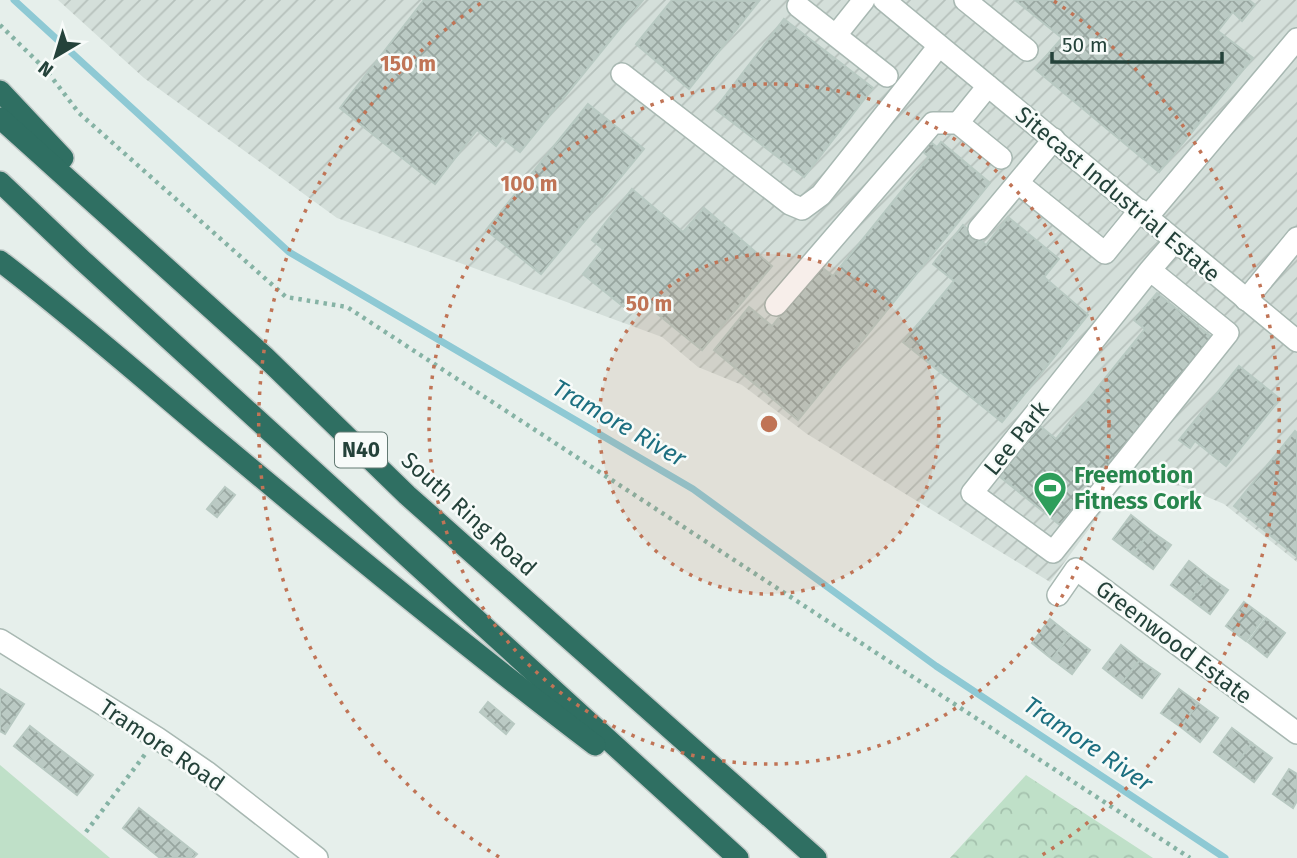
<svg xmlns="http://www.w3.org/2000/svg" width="1297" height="858" font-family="'Fira Sans',sans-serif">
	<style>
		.industrial { fill: url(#industrial-furrows) }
		.grass { fill: #bfe0c8 }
		.park { fill: url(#park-crowns) }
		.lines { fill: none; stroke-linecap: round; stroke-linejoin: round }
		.stream { stroke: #8ec9d4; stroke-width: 7 }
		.building { fill: url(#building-cross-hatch); stroke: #b8c9c2; stroke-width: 2 }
		.minor-casing { stroke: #a8b8b2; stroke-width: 24 }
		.highway-casing { stroke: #c2cac8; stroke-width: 24 }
		.path { stroke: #86b3a5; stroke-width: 4.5; stroke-dasharray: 3.5 5; stroke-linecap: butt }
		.minor { stroke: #fff; stroke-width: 21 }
		.highway { stroke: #2f6f62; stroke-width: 21 }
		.ring { fill: none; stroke: #c07456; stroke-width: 3.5; stroke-dasharray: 3.5 7 }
		.labels { text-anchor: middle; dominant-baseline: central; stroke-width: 5; stroke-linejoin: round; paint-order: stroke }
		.shield { fill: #f7fbf9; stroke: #637a73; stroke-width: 2 }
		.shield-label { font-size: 21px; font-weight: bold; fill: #24423a }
		.street-label { font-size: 23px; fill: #24423a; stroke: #f7fbf9 }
		.leisure-label { font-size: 23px; font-weight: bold; fill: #27864d; stroke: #f7fbf9; text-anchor: start }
		.water-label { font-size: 24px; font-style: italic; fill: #1c6f80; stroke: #f7fbf9 }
		.centre { fill: #c07456; stroke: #f7fbf9; stroke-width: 3.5 }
		.ring-label { font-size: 21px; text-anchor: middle; font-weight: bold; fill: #c07456; stroke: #f7fbf9; stroke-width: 5; stroke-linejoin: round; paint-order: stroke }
	</style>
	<defs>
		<pattern id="industrial-furrows" width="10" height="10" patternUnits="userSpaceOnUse" patternTransform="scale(1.75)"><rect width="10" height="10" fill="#d4dfda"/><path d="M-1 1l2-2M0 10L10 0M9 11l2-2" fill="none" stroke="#b6c1bc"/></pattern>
		<pattern id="park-crowns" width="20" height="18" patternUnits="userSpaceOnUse" patternTransform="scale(1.75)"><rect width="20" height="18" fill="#bfe0c8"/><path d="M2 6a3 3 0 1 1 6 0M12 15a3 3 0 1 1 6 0" fill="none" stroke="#a4c1ad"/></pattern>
		<pattern id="building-cross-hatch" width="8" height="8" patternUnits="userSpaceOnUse" patternTransform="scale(1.75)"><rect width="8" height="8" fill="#bbcac4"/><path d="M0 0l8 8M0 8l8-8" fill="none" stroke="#98a6a0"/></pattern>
	</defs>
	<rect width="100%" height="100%" fill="#e6efeb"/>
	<polygon class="industrial" points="58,0 1297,0 1297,562 1224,504 1181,486 1132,478 1117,491 1050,582 807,434 742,385 698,367 662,337 337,218 144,78"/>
	<polygon class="grass" points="0,765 110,858 0,858"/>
	<polygon class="park" points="1026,775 1153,858 950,858"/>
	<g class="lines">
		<polyline class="stream" points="14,0 289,252 693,489 936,666 1225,858"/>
	</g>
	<g class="building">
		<polygon points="424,0 643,0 520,152 502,138 496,146 477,130 435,184 340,108"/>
		<polygon points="672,0 759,1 689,89 636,44"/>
		<polygon points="1015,0 1249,0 1255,5 1242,21 1233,12 1218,31 1253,58 1159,172 1035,69 1062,38"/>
		<polygon points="784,19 873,88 804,177 715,109"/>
		<polygon points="588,104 644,149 541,274 486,230"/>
		<polygon points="928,140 937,147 941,142 990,183 798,420 714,350 749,307 772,326 820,266 833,276 929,157 920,149"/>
		<polygon points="632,189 683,232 704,208 772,266 702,350 634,295 624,307 583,274 603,249 592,240"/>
		<polygon points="1008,217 1059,259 1044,277 1088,315 1002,422 903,342 954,281 933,264 963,225 986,245"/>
		<polygon points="1157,293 1215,340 1104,479 1101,475 1060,525 999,476 1040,426 1056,439 1145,329 1134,320"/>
		<polygon points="1239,366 1280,399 1226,466 1195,441 1190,448 1179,440"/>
		<polygon points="1295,431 1297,433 1297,557 1234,506"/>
		<polygon points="225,487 235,495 217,517 207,509"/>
		<polygon points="1131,515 1151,531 1133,554 1113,539"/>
		<polygon points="1151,531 1171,545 1153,569 1133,554"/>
		<polygon points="1189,561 1208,576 1190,599 1171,585"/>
		<polygon points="1208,576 1228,590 1210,614 1190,599"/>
		<polygon points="1244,602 1264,617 1246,641 1226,626"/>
		<polygon points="1266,618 1285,633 1267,657 1248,642"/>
		<polygon points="1050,619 1070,635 1052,659 1032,643"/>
		<polygon points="1070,635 1090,650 1072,674 1052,659"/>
		<polygon points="1121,645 1140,660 1122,683 1103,668"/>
		<polygon points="1140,660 1160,674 1142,698 1122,683"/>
		<polygon points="0,689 24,704 5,734 0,731"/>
		<polygon points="1179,689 1198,703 1181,727 1161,713"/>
		<polygon points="488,702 514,724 506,734 480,712"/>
		<polygon points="1198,703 1218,718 1200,742 1181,727"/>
		<polygon points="30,726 93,775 77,795 14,746"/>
		<polygon points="1232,728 1252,743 1234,767 1214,752"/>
		<polygon points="1252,743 1272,758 1254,782 1234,767"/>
		<polygon points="1289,769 1297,774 1297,801 1293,808 1273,794"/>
		<polygon points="139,808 197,854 193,858 160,858 123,828"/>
	</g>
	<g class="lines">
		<defs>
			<g id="minor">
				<polyline points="884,0 1297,341"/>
				<polyline points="965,0 1027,50"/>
				<polyline points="798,6 887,76"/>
				<polyline points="836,35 864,0"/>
				<polyline points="622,74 790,204 802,209 821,195 939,46"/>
				<polyline points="958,123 988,86"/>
				<polyline points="1018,183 1105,253 1140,210"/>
				<polyline points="1148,216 1297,39"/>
				<polyline points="979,229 1054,139"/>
				<polyline points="1150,270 1228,333 1053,552 972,493 1150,270 1175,241"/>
				<polyline points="1246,300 1297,238"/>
				<polyline points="776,305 933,123 958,123 1001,158"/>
				<polyline points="1058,595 1076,569 1297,733"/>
				<polyline points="0,640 157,738 208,773 317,858"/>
			</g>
			<g id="highway">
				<polyline points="0,91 63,158"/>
				<polyline points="0,118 265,357 407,495 816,858"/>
				<polyline points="0,182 82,260 738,858"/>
				<path d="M 0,261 C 76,319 147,382 220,443 C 343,546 467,648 595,745"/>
			</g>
		</defs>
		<use href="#minor" class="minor-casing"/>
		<use href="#highway" class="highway-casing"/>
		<g class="path">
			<polyline points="0,25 46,70 79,113 286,297 347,307 1190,858"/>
			<polyline points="86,832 146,753"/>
		</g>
		<use href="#minor" class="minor"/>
		<use href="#highway" class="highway"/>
	</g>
	<circle cx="769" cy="424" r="170" fill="#c07456" fill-opacity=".12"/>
	<g class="ring">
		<circle cx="769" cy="424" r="170"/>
		<circle cx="769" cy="424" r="340"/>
		<path d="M499 857A510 510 0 0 1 484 1M1054 1A510 510 0 0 1 1039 857"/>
	</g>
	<defs>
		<symbol id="stadium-pin" viewBox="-11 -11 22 30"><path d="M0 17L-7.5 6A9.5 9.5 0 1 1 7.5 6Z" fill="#2e9e5b" stroke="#f7fbf9"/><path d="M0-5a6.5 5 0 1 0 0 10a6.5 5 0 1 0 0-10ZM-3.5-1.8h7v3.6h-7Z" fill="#fff"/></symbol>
	</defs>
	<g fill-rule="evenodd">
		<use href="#stadium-pin" x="1031" y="469" width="38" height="52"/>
	</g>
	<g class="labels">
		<rect class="shield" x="335" y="432.5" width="52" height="35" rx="5"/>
		<g class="shield-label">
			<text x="361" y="450">N40</text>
		</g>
		<g class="street-label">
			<text transform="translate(1118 194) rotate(40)">Sitecast Industrial Estate</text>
			<text transform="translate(1016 438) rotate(-51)">Lee Park</text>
			<text transform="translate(469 514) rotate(42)">South Ring Road</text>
			<text transform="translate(1174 642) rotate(37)">Greenwood Estate</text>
			<text transform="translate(162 745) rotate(34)">Tramore Road</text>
		</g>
		<g class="leisure-label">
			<text x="1074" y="475">Freemotion<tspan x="1074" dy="26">Fitness Cork</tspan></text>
		</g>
		<g class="water-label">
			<text transform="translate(619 423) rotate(30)">Tramore River</text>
			<text transform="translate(1088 744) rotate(34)">Tramore River</text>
		</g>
	</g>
	<circle cx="769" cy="424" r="10" class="centre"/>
	<g class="ring-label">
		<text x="408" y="71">150 m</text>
		<text x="529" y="191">100 m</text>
		<text x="649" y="311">50 m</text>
	</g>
	<g transform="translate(56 56) rotate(218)" stroke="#f7fbf9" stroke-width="5" paint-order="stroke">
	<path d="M0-5L12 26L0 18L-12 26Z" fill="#24423a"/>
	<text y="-10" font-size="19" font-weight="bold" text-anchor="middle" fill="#24423a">N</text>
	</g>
	<path d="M1052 52v10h170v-10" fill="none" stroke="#24423a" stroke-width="3.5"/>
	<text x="1062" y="52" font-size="21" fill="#24423a" stroke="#f7fbf9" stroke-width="5" paint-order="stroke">50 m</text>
</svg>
